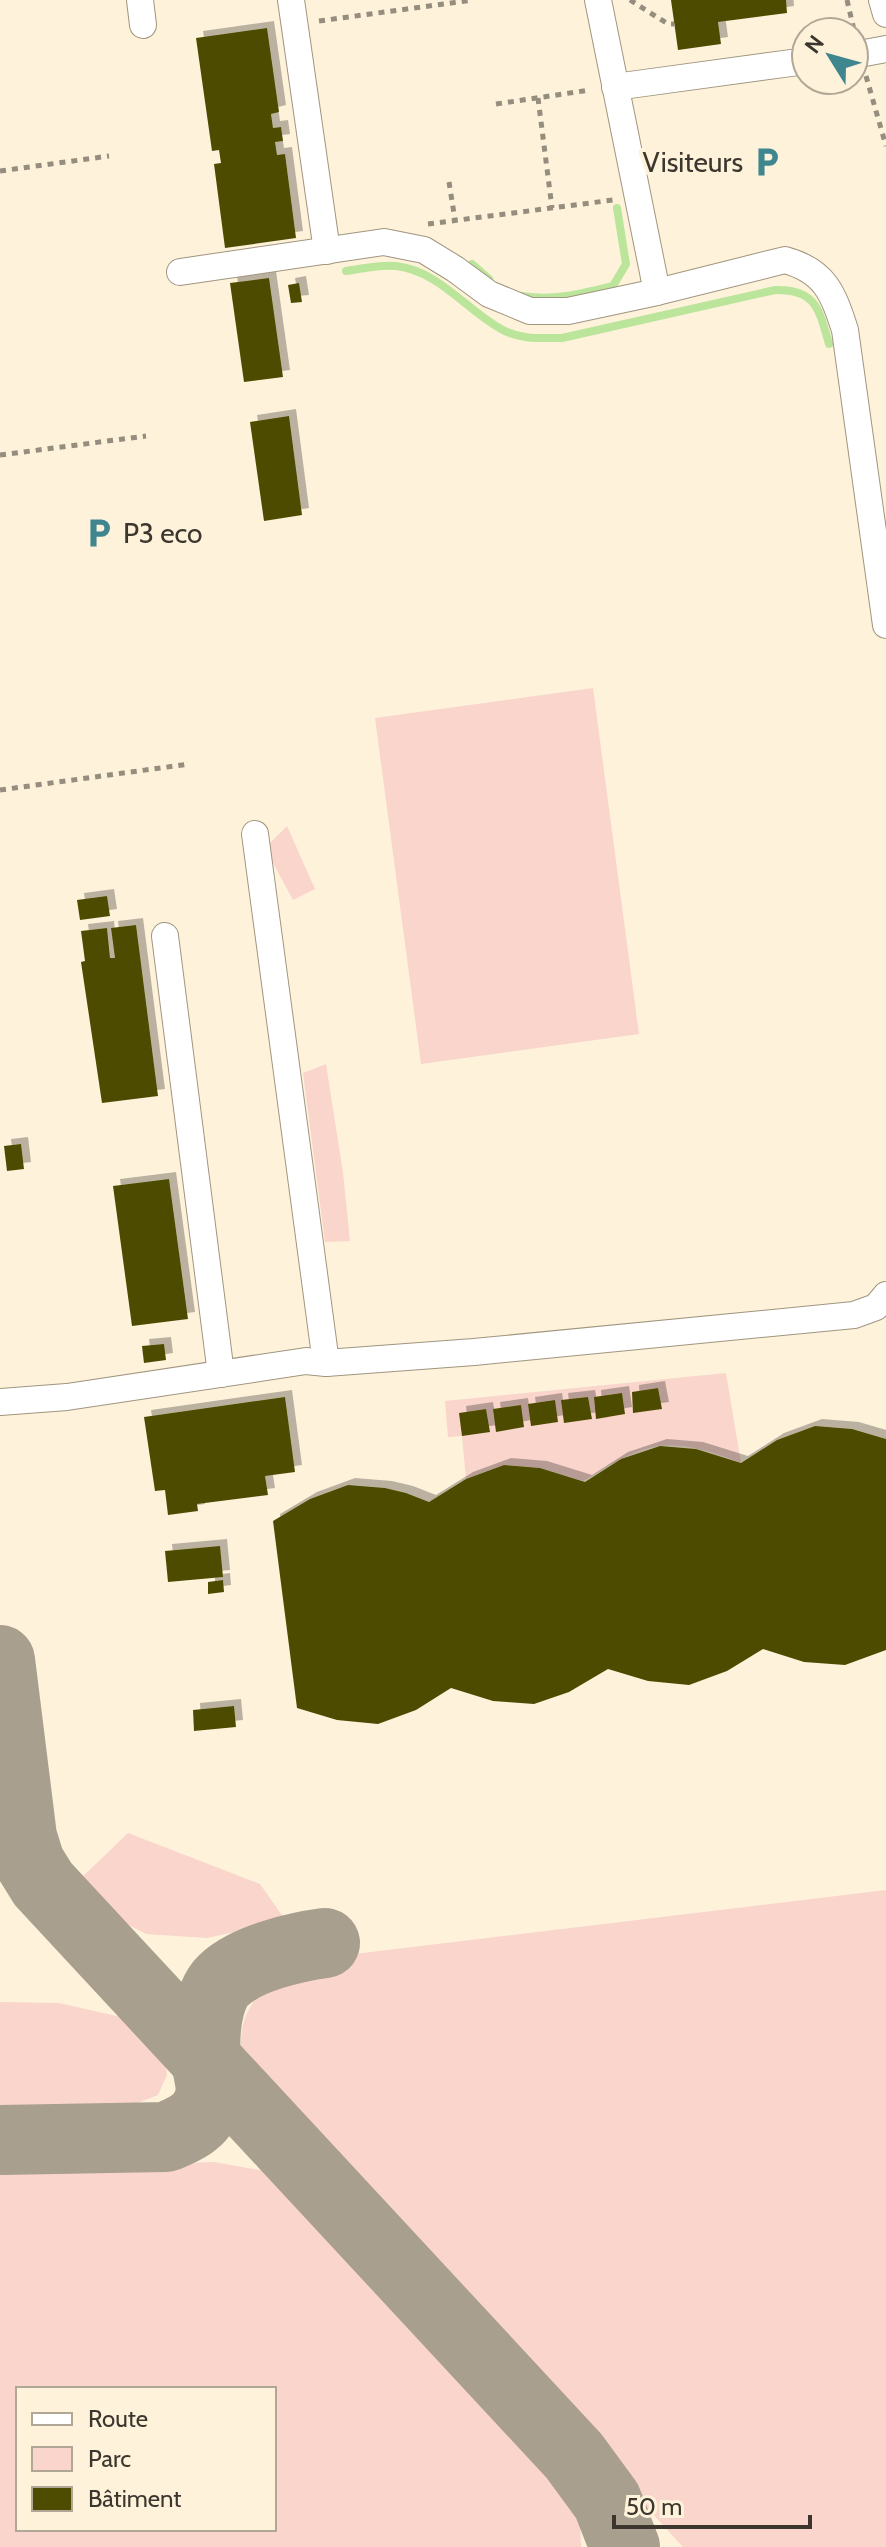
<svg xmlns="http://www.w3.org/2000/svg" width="886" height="2547" font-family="Cabin,sans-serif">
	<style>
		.green { fill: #f9d5cc; fill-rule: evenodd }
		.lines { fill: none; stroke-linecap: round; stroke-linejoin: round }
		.stream { stroke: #bae59a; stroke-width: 8 }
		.taxiway { stroke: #a89f8e; stroke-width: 70 }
		.building { fill: #4e4c00; filter: url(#shadow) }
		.minor-casing { stroke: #a0957f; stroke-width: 28 }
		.path { stroke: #958d7d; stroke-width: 5; stroke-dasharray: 6 6; stroke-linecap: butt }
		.minor { stroke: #fff; stroke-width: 26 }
		.labels { text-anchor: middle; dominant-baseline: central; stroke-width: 8; stroke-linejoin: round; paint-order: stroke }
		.poi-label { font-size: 28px; fill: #3c372e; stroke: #fef2db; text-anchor: end }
	</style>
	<defs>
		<filter id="shadow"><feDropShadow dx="7" dy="-7" stdDeviation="0" flood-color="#0004"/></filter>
	</defs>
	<rect width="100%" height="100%" fill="#fef2db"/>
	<g class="green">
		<polygon points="593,688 639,1034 421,1064 375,718"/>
		<polygon points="287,826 315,889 293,900 265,848"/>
		<polygon points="326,1064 343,1173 350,1241 325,1242 303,1073"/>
		<path d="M 726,1373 L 741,1463 C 717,1453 685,1442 659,1446 C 632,1450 606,1468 583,1481 L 540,1468 L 504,1465 L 466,1479 L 462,1436 L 448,1437 L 445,1401 Z"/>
		<polygon points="128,1833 260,1884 286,1921 207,1938 146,1934 102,1911 77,1882"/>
		<path d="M 886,1890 L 886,2547 L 683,2547 L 248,2072 C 245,2063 240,2051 241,2041 C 242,1997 277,1976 313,1959 Z"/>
		<polygon points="0,2002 59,2003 125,2018 164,2045 167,2075 158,2095 130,2106 0,2108"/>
		<path d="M 214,2162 L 282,2174 L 572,2491 L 580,2518 L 581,2547 L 0,2547 L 0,2169 ZM 18,2389 L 274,2389 L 274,2529 L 18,2529 Z"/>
	</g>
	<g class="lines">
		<g class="stream">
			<polyline points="472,264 489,279"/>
			<path d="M 346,271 C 362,269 380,264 396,266 C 439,271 465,309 501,329 C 520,340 541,338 562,338 L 775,290 C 816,289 819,309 829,344"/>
			<path d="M 522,296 C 554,301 581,294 613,286 L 626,264 L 617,208"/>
		</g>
		<g class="taxiway">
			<polyline points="0,1660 22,1837 30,1863 43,1884 574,2456 607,2501 625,2547"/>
			<path d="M 0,2140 L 166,2137 C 183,2130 201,2123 208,2103 C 214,2088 208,2075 206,2060 C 204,2036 206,1994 226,1978 C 249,1958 295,1947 325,1943"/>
		</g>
	</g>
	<g class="building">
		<polygon points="671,0 786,0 787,13 718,22 721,44 678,50"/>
		<polygon points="267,28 279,112 271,114 273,128 281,127 283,141 275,142 277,155 285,154 296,238 225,248 214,164 221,163 219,150 212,151 196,38"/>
		<polygon points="269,278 283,377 244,382 230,283"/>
		<polygon points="299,283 302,302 291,303 288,285"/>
		<polygon points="289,416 302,515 264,521 250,422"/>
		<polygon points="107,896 110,916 80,920 77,900"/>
		<polygon points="136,925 158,1096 102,1103 81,962 85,961 81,931 107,928 110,958 115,958 111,928"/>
		<polygon points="21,1144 24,1169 7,1171 4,1146"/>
		<polygon points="169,1179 188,1319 132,1326 113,1186"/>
		<polygon points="164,1344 166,1360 144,1363 142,1346"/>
		<polygon points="658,1388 662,1409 633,1413 632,1392"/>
		<polygon points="622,1393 625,1414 596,1419 594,1397"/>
		<polygon points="285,1397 295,1472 265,1476 268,1495 197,1504 198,1511 168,1515 165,1490 155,1491 144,1417"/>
		<polygon points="588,1397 592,1419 564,1423 561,1400"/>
		<polygon points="555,1400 558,1422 531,1426 528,1404"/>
		<polygon points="521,1405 524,1427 496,1432 493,1409"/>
		<polygon points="486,1409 490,1432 462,1436 459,1413"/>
		<polygon points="815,1426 852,1429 886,1439 886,1650 845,1665 804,1662 763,1649 727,1671 689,1685 648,1681 608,1669 569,1692 534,1704 493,1701 451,1688 416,1710 378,1724 337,1720 297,1708 273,1521 310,1499 348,1485 385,1488 406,1493 429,1502 466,1479 504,1465 540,1468 585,1482 621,1459 660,1446 696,1449 741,1463 777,1440"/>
		<polygon points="220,1546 223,1577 168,1582 165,1551"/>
		<polygon points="223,1580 224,1592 208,1594 208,1582"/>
		<polygon points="234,1706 236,1727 194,1731 193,1710"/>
	</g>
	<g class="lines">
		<defs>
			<g id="minor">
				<polyline points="140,0 143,25"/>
				<polyline points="291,0 327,251"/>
				<path d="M 598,0 L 657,292 L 785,260 C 825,271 833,293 845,330 L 886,625"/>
				<polyline points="882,0 886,14"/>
				<polyline points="854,55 886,49"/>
				<polyline points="615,87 806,61"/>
				<polyline points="180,272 384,242 424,250 455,269 489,294 530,311 568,311 657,292"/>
				<polyline points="255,834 326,1363"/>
				<polyline points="165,936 221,1374"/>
				<polyline points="0,1402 67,1397 306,1361 326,1363 474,1352 854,1315 876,1307 886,1295"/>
			</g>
		</defs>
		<use href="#minor" class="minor-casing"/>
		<g class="path">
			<polyline points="630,0 668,24 674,24"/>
			<polyline points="847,0 854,30"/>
			<polyline points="319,21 473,0"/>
			<polyline points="866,76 886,146"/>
			<polyline points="538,98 552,208"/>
			<polyline points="496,104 590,90"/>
			<polyline points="0,171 109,156"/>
			<polyline points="449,182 455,220"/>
			<polyline points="428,224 613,200"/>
			<polyline points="0,455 146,436"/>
			<polyline points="0,790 189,764"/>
		</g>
		<use href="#minor" class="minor"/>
	</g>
	<defs>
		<symbol id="parking-bare" viewBox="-9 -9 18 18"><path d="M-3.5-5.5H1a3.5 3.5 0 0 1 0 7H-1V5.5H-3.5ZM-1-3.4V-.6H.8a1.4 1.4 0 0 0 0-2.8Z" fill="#3f868f" stroke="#fef2db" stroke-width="2.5" paint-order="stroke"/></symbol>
	</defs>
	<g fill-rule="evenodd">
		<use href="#parking-bare" x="745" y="140" width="44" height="44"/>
		<use href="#parking-bare" x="77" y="511" width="44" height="44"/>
	</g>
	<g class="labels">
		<g class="poi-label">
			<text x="743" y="162">Visiteurs</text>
			<text x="123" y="533" text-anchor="start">P3 eco</text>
		</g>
	</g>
	<rect x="16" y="2387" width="260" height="144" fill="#fef2db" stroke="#b0a796" stroke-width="2"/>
	<rect x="32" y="2413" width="40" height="12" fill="#ffffff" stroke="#b0a796" stroke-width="2"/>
	<text x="88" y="2427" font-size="24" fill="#3c372e">Route</text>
	<rect x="32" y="2447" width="40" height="24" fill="#f9d5cc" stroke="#b0a796" stroke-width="2"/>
	<text x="88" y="2467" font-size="24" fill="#3c372e">Parc</text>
	<rect x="32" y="2487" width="40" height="24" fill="#4e4c00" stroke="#b0a796" stroke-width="2"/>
	<text x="88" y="2507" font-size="24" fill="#3c372e">Bâtiment</text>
	<g transform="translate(830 56) rotate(307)"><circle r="38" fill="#fef2db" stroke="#b0a796" stroke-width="2"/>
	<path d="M0-6L14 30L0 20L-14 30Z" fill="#3f868f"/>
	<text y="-12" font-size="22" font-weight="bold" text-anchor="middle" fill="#3c372e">N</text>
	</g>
	<path d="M614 2515v12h196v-12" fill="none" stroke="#3c372e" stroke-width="4"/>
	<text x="626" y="2515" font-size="24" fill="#3c372e" stroke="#fef2db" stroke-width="6" paint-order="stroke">50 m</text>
</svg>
